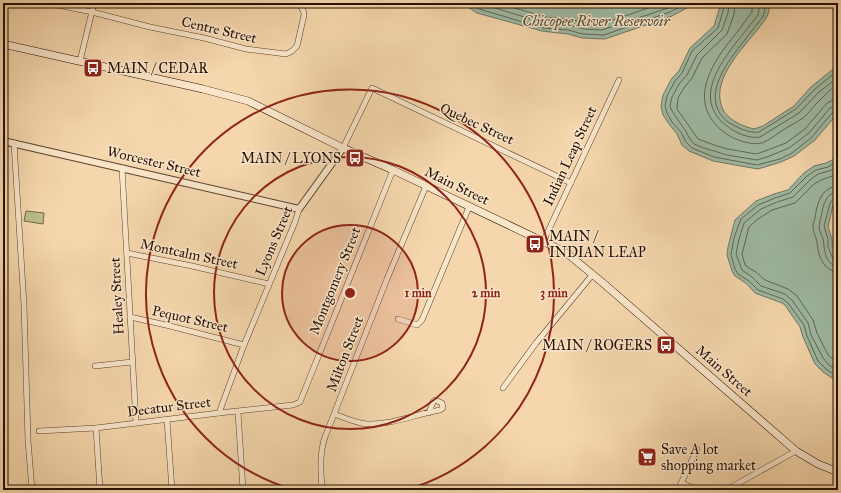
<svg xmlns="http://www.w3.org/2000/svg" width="841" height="493" font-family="'IM FELL Great Primer',serif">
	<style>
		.green { fill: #bcbe8a; stroke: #716746 }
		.water { fill: #9ebaa4; stroke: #6e7663 }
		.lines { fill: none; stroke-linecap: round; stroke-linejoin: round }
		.shore { stroke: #626552; stroke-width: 1 }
		.minor-casing { stroke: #5a422c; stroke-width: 6 }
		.tertiary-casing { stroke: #5a422c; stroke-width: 8 }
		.secondary-casing { stroke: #261001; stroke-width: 8 }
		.minor { stroke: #f9e5ca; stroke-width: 5 }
		.tertiary { stroke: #f9e5ca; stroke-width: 6 }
		.secondary { stroke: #f9e5ca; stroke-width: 7 }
		.ring { fill: none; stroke: #8f2418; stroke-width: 2 }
		.labels { text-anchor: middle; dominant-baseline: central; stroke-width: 3; stroke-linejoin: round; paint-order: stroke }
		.street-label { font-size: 14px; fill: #261001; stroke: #f9e5ca }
		.poi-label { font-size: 14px; fill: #261001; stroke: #f9e5ca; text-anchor: start }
		.water-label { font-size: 15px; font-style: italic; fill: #504c3a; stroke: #f9e5ca }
		.centre { fill: #8f2418; stroke: #f9e5ca; stroke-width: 2 }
		.ring-label { font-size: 12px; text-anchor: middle; font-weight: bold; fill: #8f2418; stroke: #f9e5ca; stroke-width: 3; stroke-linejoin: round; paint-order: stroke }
	</style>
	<rect width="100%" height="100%" fill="#f6d7ad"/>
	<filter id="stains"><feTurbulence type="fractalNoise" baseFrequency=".005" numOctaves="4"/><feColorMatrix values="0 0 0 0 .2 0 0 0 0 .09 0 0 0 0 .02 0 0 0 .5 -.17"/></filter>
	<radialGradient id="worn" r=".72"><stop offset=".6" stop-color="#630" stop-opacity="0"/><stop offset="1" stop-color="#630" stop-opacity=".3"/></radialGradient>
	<polygon class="green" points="26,211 44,213 43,224 24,221"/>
	<g class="water">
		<polygon points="444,3 696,3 672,16 605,39 582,38 568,34 542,31 477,13 465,5 458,3"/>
		<path d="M 720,3 L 767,3 L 767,6 L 769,8 C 769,17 763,22 758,29 C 743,48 713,78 721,104 C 724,118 741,126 754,129 L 763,126 L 794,106 L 811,87 L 838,65 L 838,113 L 815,140 L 794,156 L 781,162 L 758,169 L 713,161 L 689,151 L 682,145 L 677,134 L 669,124 L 663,115 L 661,106 L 663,95 L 672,78 L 679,71 L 690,48 L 714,26 L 719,10 Z"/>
		<polygon points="838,157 838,199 833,205 828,227 832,239 832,246 838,260 838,382 823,372 815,364 803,337 800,327 785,305 782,303 755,293 747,284 735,276 732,271 727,255 728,247 735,220 756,201 774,194 788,190 804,173 814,166 826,163"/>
	</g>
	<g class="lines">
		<g class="shore">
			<polyline points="470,3 479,9 543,28 568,30 583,34 604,35 670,12 688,3"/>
			<polyline points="479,3 544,23 569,25 584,29 602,30 668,8 677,3"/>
			<polyline points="498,3 545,17 569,19 585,23 601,24 663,3"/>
			<polyline points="724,3 723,11 718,28 692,51 682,73 675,81 667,96 665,106 667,113 672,122 681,132 686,142 692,148 714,157 757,165 780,159 792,153 812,137 831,114 835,111 838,111"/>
			<polyline points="729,3 728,13 722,30 697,55 687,75 679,84 672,97 670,106 672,111 685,130 690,139 694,144 704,148 727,155 757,160 767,157 789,148 809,133 830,108 838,106"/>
			<polyline points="735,3 734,14 727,34 702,58 692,78 684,88 678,98 677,109 698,139 717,146 728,149 756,154 765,151 786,143 805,129 827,103 833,100 838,100"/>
			<path d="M 752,3 L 752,12 C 747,18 743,25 738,31 C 713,61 684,102 725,133 C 733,139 751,146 762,143 C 768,141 774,136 780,132 C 787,127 796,123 803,118 C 810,112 815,104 822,98 C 827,93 832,88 838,84"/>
			<path d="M 758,3 L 759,11 L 758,15 C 753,21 748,28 743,34 C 722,60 691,99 727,126 C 735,133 750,139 760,137 L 799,113 L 818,93 L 838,77"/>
			<path d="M 763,3 L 765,11 L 762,18 C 757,24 752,31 747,37 C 730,59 697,97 728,122 C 736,127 750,134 759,132 L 796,109 L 814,90 L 838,70"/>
			<polyline points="838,161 828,167 816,170 807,176 790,193 775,198 758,205 741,219 734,238 731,255 735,269 738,274 749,281 758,290 783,299 788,303 804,325 807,336 818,361 826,369 838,377"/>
			<polyline points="838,167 829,171 818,174 810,180 793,197 777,202 761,209 744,223 739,239 736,254 742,270 752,277 761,286 785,294 792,300 808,323 811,335 823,358 829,365 838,371"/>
			<polyline points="838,174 821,180 814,184 795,203 772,210 758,219 749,227 742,254 745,265 749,268 756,272 765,280 788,289 797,296 813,320 817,333 828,355 838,364"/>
			<path d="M 838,186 C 821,187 817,204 815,218 C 814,221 813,224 813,227 C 813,232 816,237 817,242 C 818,255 823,271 838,272"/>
			<path d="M 838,192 C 823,193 823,210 820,221 C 820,224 819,224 819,227 C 819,231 822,235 823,239 C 825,249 824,265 838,266"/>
			<polyline points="838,197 834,198 830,203 824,226 828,239 828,247 833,259 838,261"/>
		</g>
		<defs>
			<g id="minor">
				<path d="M 48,3 L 92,12 L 150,27 L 204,38 L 246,49 L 286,54 L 292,51 L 297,46 L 304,15 C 304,8 300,5 294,3"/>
				<polyline points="80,61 94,3"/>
				<polyline points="14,143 24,305 28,440 32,490"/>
				<polyline points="343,148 372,88 571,183"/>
				<polyline points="122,168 136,423"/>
				<polyline points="543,242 619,80"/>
				<polyline points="127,253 192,266 269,284"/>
				<polyline points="130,317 166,325 244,345"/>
				<polyline points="398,319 417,325 422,320 469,207"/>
				<polyline points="95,366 132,362"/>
				<polyline points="503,388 536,343 593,274"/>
				<polyline points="238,412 243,490"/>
				<polyline points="219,413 244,345 295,222 299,209"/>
				<path d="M 334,414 C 345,418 356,423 367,424 C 392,425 416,414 440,410 L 443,408 L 442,403 L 435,400 L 433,402 L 429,413"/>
				<polyline points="167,420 172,490"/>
				<polyline points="96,428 100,490"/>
				<polyline points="39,431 96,428 219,413 293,405 300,402 393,170"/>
				<polyline points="681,483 699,490"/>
				<path d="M 322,490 C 321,472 319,455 325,437 L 387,279 L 426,186"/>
				<polyline points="678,490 697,449"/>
				<polyline points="726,490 796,451"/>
			</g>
			<polyline id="tertiary" points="3,141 299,209 343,148"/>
			<polyline id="secondary" points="3,44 203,89 248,101 343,148 393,170 561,250 569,255 603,283 796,451 818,464 838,472"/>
		</defs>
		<use href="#minor" class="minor-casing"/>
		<use href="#tertiary" class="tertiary-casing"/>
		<use href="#secondary" class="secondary-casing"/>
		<use href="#minor" class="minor"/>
		<use href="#tertiary" class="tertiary"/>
		<use href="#secondary" class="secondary"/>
	</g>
	<circle cx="350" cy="293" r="68" fill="#8f2418" fill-opacity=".12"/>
	<g class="ring">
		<circle cx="350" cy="293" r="68"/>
		<circle cx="350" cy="293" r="136"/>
		<path d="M295 490A204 204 0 1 1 405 490"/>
	</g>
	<defs>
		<symbol id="bus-square" viewBox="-11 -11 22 22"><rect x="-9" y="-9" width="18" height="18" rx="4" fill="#8f2418" stroke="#f9e5ca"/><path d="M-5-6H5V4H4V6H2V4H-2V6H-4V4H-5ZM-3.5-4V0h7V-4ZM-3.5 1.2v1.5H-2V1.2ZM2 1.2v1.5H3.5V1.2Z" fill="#fff"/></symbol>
		<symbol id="supermarket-square" viewBox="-11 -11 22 22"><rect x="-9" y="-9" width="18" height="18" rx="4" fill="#8f2418" stroke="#f9e5ca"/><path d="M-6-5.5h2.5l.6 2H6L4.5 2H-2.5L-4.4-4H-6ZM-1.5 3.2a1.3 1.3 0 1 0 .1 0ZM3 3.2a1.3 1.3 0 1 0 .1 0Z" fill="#fff"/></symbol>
	</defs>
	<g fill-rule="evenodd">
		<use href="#bus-square" x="82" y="57" width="22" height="22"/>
		<use href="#bus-square" x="344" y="147" width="22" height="22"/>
		<use href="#bus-square" x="524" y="233" width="22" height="22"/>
		<use href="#bus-square" x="655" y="334" width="22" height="22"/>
		<use href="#supermarket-square" x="636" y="446" width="22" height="22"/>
	</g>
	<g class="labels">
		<g class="street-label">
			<text transform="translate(219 30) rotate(13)">Centre Street</text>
			<text transform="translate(477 124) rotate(25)">Quebec Street</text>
			<text transform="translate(570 156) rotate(-65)">Indian Leap Street</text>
			<text transform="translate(154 162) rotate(13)">Worcester Street</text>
			<text transform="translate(457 186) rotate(26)">Main Street</text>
			<text transform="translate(274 241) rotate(-67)">Lyons Street</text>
			<text transform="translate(189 254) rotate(12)">Montcalm Street</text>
			<text transform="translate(335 281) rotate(-68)">Montgomery Street</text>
			<text transform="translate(117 296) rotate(-93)">Healey Street</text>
			<text transform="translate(190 319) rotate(13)">Pequot Street</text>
			<text transform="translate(345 354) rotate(-69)">Milton Street</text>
			<text transform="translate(724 371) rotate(41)">Main Street</text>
			<text transform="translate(169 407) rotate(-7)">Decatur Street</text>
		</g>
		<g class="poi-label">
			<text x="107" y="68">MAIN / CEDAR</text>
			<text x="341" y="158" text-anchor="end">MAIN / LYONS</text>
			<text x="549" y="236">MAIN /<tspan x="549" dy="16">INDIAN LEAP</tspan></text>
			<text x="652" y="345" text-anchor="end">MAIN / ROGERS</text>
			<text x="661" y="449">Save A lot<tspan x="661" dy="16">shopping market</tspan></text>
		</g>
		<g class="water-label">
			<text x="596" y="21">Chicopee River Reservoir</text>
		</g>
	</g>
	<circle cx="350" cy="293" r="6" class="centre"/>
	<g class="ring-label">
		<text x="418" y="297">1 min</text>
		<text x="486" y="297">2 min</text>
		<text x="554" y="297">3 min</text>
	</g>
	<rect width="841" height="493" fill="none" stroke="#f6d7ad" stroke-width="16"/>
	<rect x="4" y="4" width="833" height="485" fill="none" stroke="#261001" stroke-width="2"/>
	<rect x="8" y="8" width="825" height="477" fill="none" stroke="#261001"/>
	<rect width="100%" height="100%" filter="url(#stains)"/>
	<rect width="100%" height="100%" fill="url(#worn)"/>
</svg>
